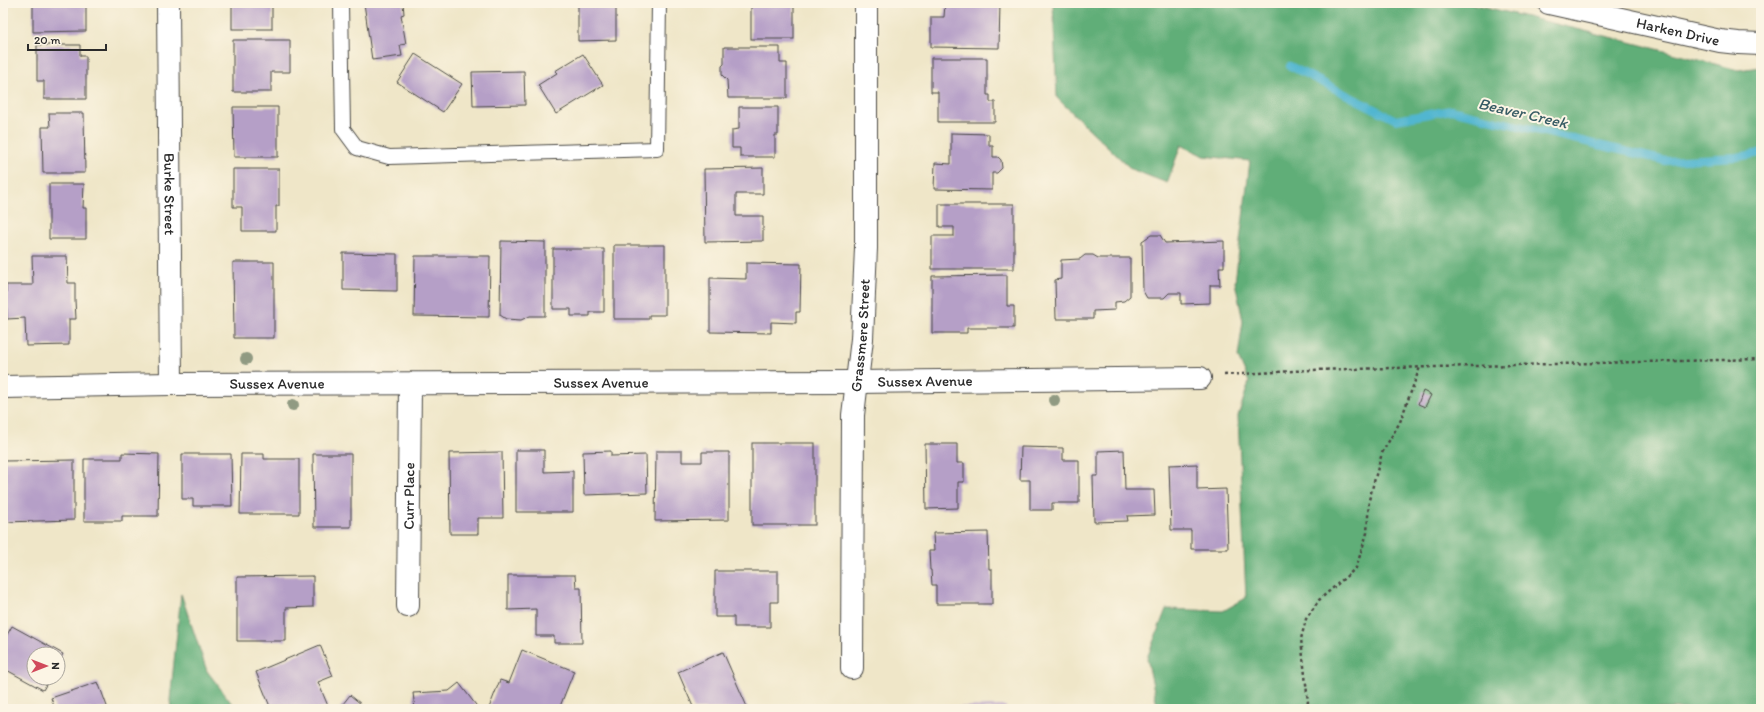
<svg xmlns="http://www.w3.org/2000/svg" width="1764" height="712" font-family="Itim,sans-serif">
	<style>
		.forest { fill: #60ae78; stroke: #466c52 }
		.lines { fill: none; stroke-linecap: round; stroke-linejoin: round }
		.stream { stroke: #51b6d0; stroke-width: 8 }
		.building { fill: #b59fc7 }
		.lane-casing { stroke: #484743; stroke-width: 16 }
		.street-casing { stroke: #484743; stroke-width: 24 }
		.path { stroke: #484743; stroke-width: 2.5; stroke-dasharray: 3 3; stroke-linecap: butt }
		.lane { stroke: #fff; stroke-width: 14 }
		.street { stroke: #fff; stroke-width: 22 }
		.tree { fill: #909a82 }
		.labels { text-anchor: middle; dominant-baseline: central; stroke-width: 4; stroke-linejoin: round; paint-order: stroke }
		.street-label { font-size: 15px; fill: #2b2b2b; stroke: #fcf5e5 }
		.water-label { font-size: 16px; font-style: italic; fill: #385c65; stroke: #fcf5e5 }
	</style>
	<rect width="100%" height="100%" fill="#fcf5e5"/>
	<filter id="ink" filterUnits="userSpaceOnUse"><feTurbulence type="fractalNoise" baseFrequency=".025" numOctaves="2"/><feDisplacementMap in="SourceGraphic" scale="8" xChannelSelector="R" yChannelSelector="G"/><feConvolveMatrix kernelMatrix="1 2 1 2 8 2 1 2 1" color-interpolation-filters="sRGB"/></filter>
	<filter id="wash" filterUnits="userSpaceOnUse"><feTurbulence type="fractalNoise" baseFrequency=".012" numOctaves="4" result="noise"/><feDisplacementMap in="SourceGraphic" scale="16" xChannelSelector="R" yChannelSelector="G"/><feGaussianBlur stdDeviation="0.9" result="paint"/><feColorMatrix in="noise" values="0 0 0 0 0 0 0 0 0 0 0 0 0 0 0 0 0 1.4 0 .05"/><feComposite in="paint" operator="in"/></filter>
	<g filter="url(#wash)">
		<rect width="100%" height="100%" fill="#efe6c8"/>
		<g class="forest">
			<polygon points="1053,3 1407,3 1415,7 1435,3 1469,3 1618,39 1738,70 1761,67 1761,709 1158,709 1147,658 1166,609 1223,611 1246,598 1238,416 1249,382 1238,357 1243,321 1235,282 1250,161 1204,156 1181,145 1167,183 1131,169 1057,98"/>
			<polygon points="181,594 207,671 236,709 171,709 170,700"/>
		</g>
		<g class="lines">
			<polyline class="stream" points="1290,66 1396,120 1451,110 1666,161 1737,157 1761,153"/>
		</g>
		<g id="blocks">
			<g class="building">
				<polygon points="33,3 86,3 86,31 33,32"/>
				<rect x="232" y="3" width="40" height="26"/>
				<polygon points="364,3 403,3 404,14 401,15 406,44 400,45 402,56 372,60"/>
				<polygon points="578,3 616,3 616,40 578,41"/>
				<rect x="751" y="3" width="43" height="36"/>
				<polygon points="945,3 1000,3 999,48 931,47 931,17 944,17"/>
				<polygon points="233,40 290,40 290,72 271,72 271,92 233,92"/>
				<polygon points="37,45 80,45 80,56 86,56 86,99 44,99 44,81 37,81"/>
				<polygon points="724,47 780,47 780,63 787,63 787,98 728,98 727,80 722,75 722,66 724,64"/>
				<polygon points="415,54 462,84 443,112 397,82"/>
				<polygon points="583,54 603,85 556,114 538,85 557,73 555,71"/>
				<polygon points="931,58 987,58 987,95 990,95 990,102 995,102 995,122 938,122 938,92 931,92"/>
				<polygon points="524,71 525,105 473,106 472,72"/>
				<polygon points="233,107 278,107 278,157 234,157"/>
				<polygon points="739,107 778,107 778,135 775,135 775,157 740,157 740,148 732,148 732,130 739,129"/>
				<polygon points="49,113 84,113 85,173 43,173 42,127 50,127"/>
				<polygon points="951,133 989,134 989,146 993,146 993,157 998,157 1001,160 1002,168 997,173 992,173 992,190 934,189 935,163 951,164"/>
				<polygon points="763,168 763,194 736,194 736,216 763,216 763,241 705,242 704,169"/>
				<polygon points="233,169 279,169 279,206 276,206 276,231 242,231 242,207 233,207"/>
				<polygon points="49,184 84,184 83,208 86,208 86,239 49,239"/>
				<polygon points="939,204 1014,204 1014,269 932,269 932,236 954,236 954,227 939,227"/>
				<polygon points="1151,235 1160,235 1165,243 1224,241 1224,267 1219,267 1220,285 1210,285 1210,303 1181,304 1181,293 1169,293 1164,298 1147,298 1143,291 1142,241"/>
				<polygon points="501,241 545,242 545,316 530,316 521,320 506,319 500,315"/>
				<polygon points="614,245 665,245 665,315 649,315 649,319 614,319"/>
				<polygon points="553,249 604,249 604,312 590,312 590,316 571,316 571,309 553,309"/>
				<polygon points="343,253 397,254 397,291 343,290"/>
				<polygon points="1085,255 1093,255 1098,258 1130,258 1130,296 1124,301 1115,302 1115,310 1093,311 1093,319 1056,319 1055,280 1061,279 1061,260 1080,259"/>
				<polygon points="32,256 67,256 68,283 75,283 75,300 76,319 69,319 69,345 26,346 25,318 7,319 6,285 33,285"/>
				<polygon points="415,256 490,256 489,317 414,316"/>
				<polygon points="233,262 274,262 274,338 234,338"/>
				<polygon points="746,263 801,264 800,312 796,312 796,323 771,322 771,333 710,332 710,278 746,279"/>
				<polygon points="1007,275 1007,306 1014,306 1014,328 967,328 967,333 932,333 932,276"/>
				<polygon points="1423,391 1431,395 1425,407 1418,404"/>
				<rect x="752" y="443" width="63" height="82"/>
				<polygon points="925,444 957,444 957,463 964,463 964,482 958,482 958,508 926,509"/>
				<polygon points="1021,447 1063,448 1063,460 1079,460 1079,503 1052,503 1052,510 1030,510 1030,480 1020,480"/>
				<polygon points="516,450 544,450 544,472 573,471 573,512 516,512"/>
				<polygon points="1124,450 1125,490 1154,490 1155,515 1127,516 1128,521 1094,522 1093,476 1098,476 1098,451"/>
				<polygon points="611,451 611,456 646,455 647,493 584,495 583,452"/>
				<polygon points="656,451 682,451 682,462 702,462 702,452 729,452 729,520 655,521"/>
				<polygon points="502,452 503,518 478,518 478,534 450,534 449,453"/>
				<polygon points="122,453 159,454 158,516 122,516 122,521 84,521 84,459 122,459"/>
				<polygon points="182,454 231,454 232,506 193,506 193,499 182,499"/>
				<polygon points="241,454 264,454 264,459 299,459 299,514 240,514"/>
				<polygon points="313,454 351,454 351,527 314,527"/>
				<polygon points="74,460 74,520 3,522 3,461"/>
				<polygon points="1197,464 1197,490 1226,489 1228,549 1191,549 1191,530 1171,530 1169,465"/>
				<polygon points="988,532 989,569 992,569 992,604 936,604 936,585 932,585 931,570 930,570 929,551 934,551 933,533"/>
				<polygon points="715,571 778,571 778,602 770,602 770,627 734,627 734,617 715,617"/>
				<polygon points="508,575 575,575 576,588 581,588 582,643 554,643 554,636 536,636 536,609 508,610"/>
				<polygon points="313,576 313,607 286,608 286,641 237,641 237,577"/>
				<polygon points="12,626 63,654 58,663 58,654 34,654 34,678 50,678 43,690 3,668 3,642"/>
				<polygon points="320,645 333,676 318,682 328,706 321,709 271,709 256,672"/>
				<polygon points="522,650 574,671 559,709 489,708 500,680 509,683"/>
				<polygon points="723,652 748,709 694,709 678,672"/>
				<polygon points="98,682 108,709 55,709 51,698"/>
				<polygon points="459,683 479,709 415,709 413,693 449,691"/>
				<polygon points="350,695 367,709 339,709"/>
				<polygon points="1006,706 1006,709 941,709 941,707"/>
			</g>
		</g>
	</g>
	<g filter="url(#ink)">
		<use href="#blocks" fill-opacity="0" stroke="#484743" stroke-width="1"/>
		<g class="lines">
			<defs>
				<polyline id="lane" points="341,3 343,129 357,148 389,157 657,149 659,3"/>
				<g id="street">
					<path id="s1" d="M 168,3 L 171,384"/>
					<path id="s2" d="M 1549,3 L 1720,41 L 1738,43 L 1761,44"/>
					<path id="s3" d="M 3,387 L 171,384 L 857,382 L 1200,378"/>
					<path id="s4" d="M 408,606 L 410,385"/>
					<path id="s5" d="M 852,668 L 853,415 L 862,339 L 866,248 L 866,3"/>
				</g>
			</defs>
			<use href="#lane" class="lane-casing"/>
			<use href="#street" class="street-casing"/>
			<g class="path">
				<polyline points="1224,375 1311,370 1761,359"/>
				<polyline points="1305,709 1308,702 1301,639 1306,619 1319,600 1356,568 1367,533 1369,500 1382,453 1400,422 1420,367"/>
			</g>
			<use href="#lane" class="lane"/>
			<use href="#street" class="street"/>
		</g>
		<g class="tree">
			<circle cx="246" cy="359" r="6"/>
			<circle cx="1054" cy="400" r="6"/>
			<circle cx="293" cy="405" r="6"/>
		</g>
	</g>
	<g class="labels">
		<g class="street-label">
			<text stroke="none"><textPath href="#s2" startOffset="132">Harken Drive</textPath></text>
			<text stroke="none"><textPath href="#s1" startOffset="191">Burke Street</textPath></text>
			<text stroke="none"><textPath href="#s5" startOffset="333">Grassmere Street</textPath></text>
			<text stroke="none"><textPath href="#s3" startOffset="922">Sussex Avenue</textPath></text>
			<text stroke="none"><textPath href="#s3" startOffset="598">Sussex Avenue</textPath></text>
			<text stroke="none"><textPath href="#s3" startOffset="274">Sussex Avenue</textPath></text>
			<text stroke="none"><textPath href="#s4" startOffset="110">Curr Place</textPath></text>
		</g>
		<g class="water-label">
			<text transform="translate(1523 113) rotate(13)">Beaver Creek</text>
		</g>
	</g>
	<rect width="1764" height="712" fill="none" stroke="#fcf5e5" stroke-width="16"/>
	<g transform="translate(46 666) rotate(90)"><circle r="19" fill="#fcf5e5" stroke="#a8a49b"/>
	<path d="M0-3L7 15L0 10L-7 15Z" fill="#d1495b"/>
	<text y="-6" font-size="11" font-weight="bold" text-anchor="middle" fill="#2b2b2b">N</text>
	</g>
	<path d="M28 44v6h78v-6" fill="none" stroke="#2b2b2b" stroke-width="2"/>
	<text x="34" y="44" font-size="12" fill="#2b2b2b" stroke="#fcf5e5" stroke-width="3" paint-order="stroke">20 m</text>
</svg>
